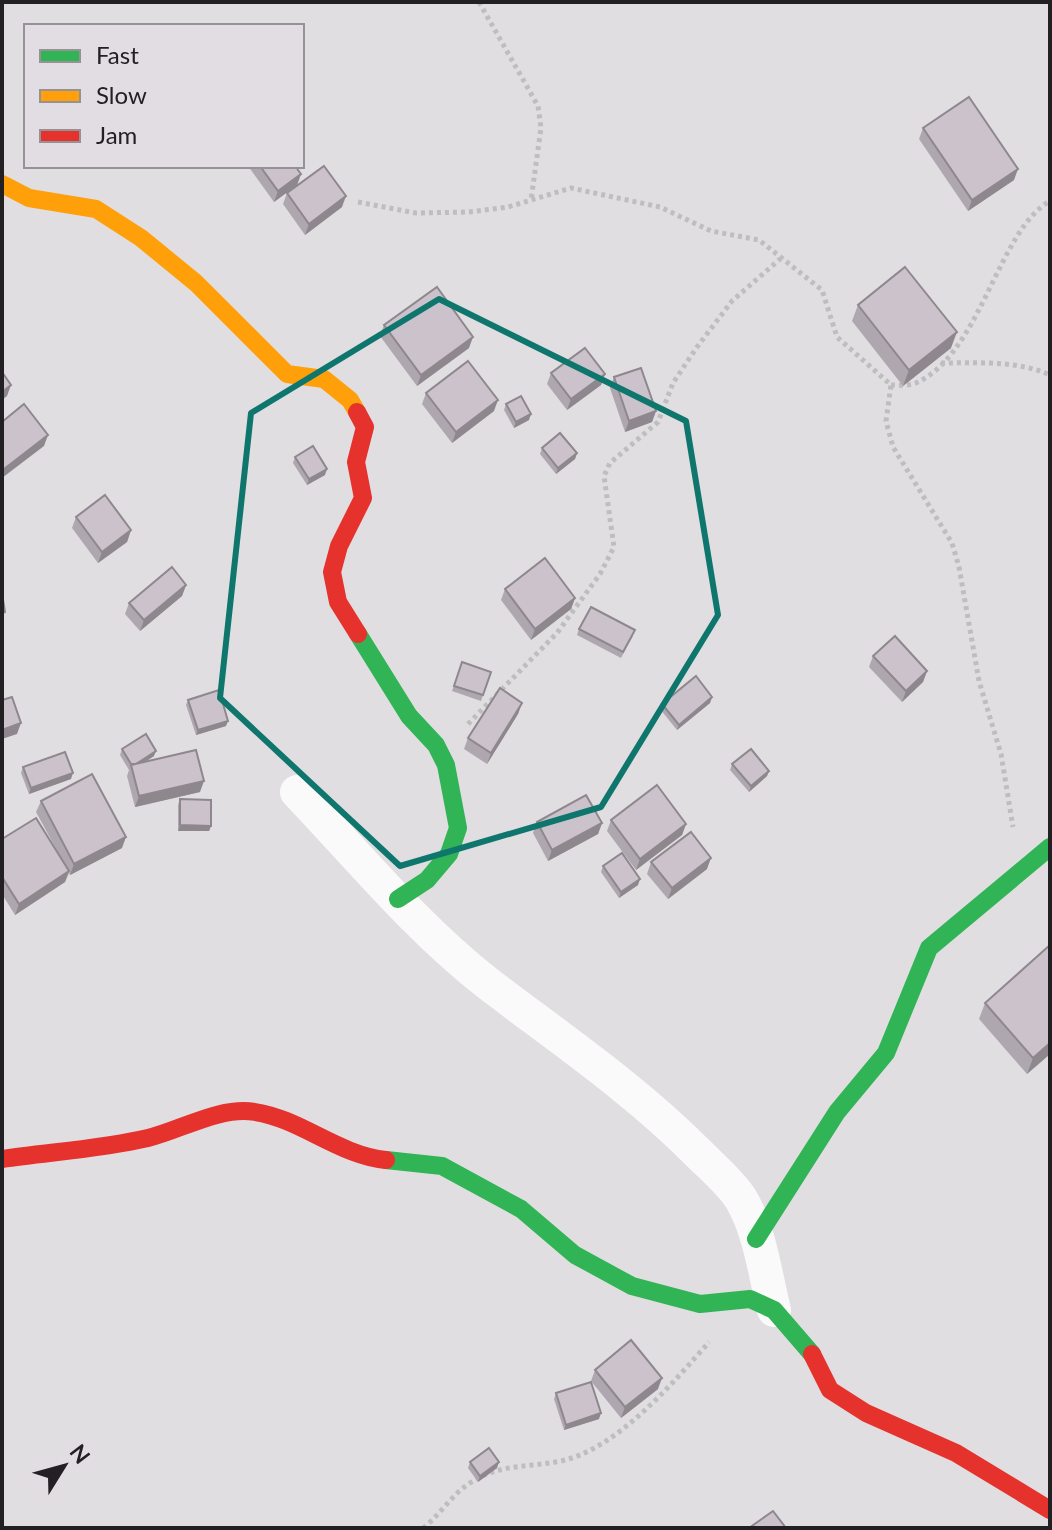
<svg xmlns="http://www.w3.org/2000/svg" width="1052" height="1530" font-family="Lato,sans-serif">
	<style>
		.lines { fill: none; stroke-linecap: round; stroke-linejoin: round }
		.path { stroke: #bfbebf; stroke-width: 5; stroke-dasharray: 4 4; stroke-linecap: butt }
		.street { stroke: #fafafa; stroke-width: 34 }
		.fast { stroke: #30b455; stroke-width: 18 }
		.slow { stroke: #ff9f0a; stroke-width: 18 }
		.jam { stroke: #e5322d; stroke-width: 18 }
		.wall { fill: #afa7af }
		.shaded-wall { fill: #8e888e }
		.building { fill: #cbc2cb; stroke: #8e888e; stroke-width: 2 }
		.marked { fill: none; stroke: #0f766e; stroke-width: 6; stroke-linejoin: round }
	</style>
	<rect width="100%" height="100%" fill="#e1dee1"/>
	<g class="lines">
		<g class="path">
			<polyline points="479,2 538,106 541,128 531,200"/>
			<polyline points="358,202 416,213 469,212 508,207 571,188 660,207 711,231 759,240 822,290 837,337 891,385 886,421 893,447 952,543 959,567 979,681 1001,754 1013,827"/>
			<path d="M 941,363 C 977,363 1016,360 1050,375"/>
			<path d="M 891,385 C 898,385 909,386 916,383 C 981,354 998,230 1050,201"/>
			<polyline points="468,724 557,633 600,574 614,547 604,476 610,463 658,422 673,383 697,347 732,301 780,259"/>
			<path d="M 423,1528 C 439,1516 451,1496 467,1485 C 497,1463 528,1468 561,1461 C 617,1449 673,1383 709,1342"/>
		</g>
		<path class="street" d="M 297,792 C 358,856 416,927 486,982 C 559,1038 635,1089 699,1154 C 713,1168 731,1183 741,1199 C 760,1231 765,1274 774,1310"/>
		<g class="fast">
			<polyline points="358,634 409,716 436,745 446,765 458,828 449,854 427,880 398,899"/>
			<polyline points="386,1160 442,1166 521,1209 575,1255 632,1286 700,1304 750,1299 774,1310 812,1354"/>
			<polyline points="756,1239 837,1112 886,1053 929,948 1050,847"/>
		</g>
		<polyline class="slow" points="2,184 29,198 96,209 141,238 196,283 287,374 324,379 350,400 357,412"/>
		<g class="jam">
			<polyline points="357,412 365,427 356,462 363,498 339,546 332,572 338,602 358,634"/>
			<path d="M 2,1159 C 50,1152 101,1149 148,1138 C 181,1130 220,1106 255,1112 C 301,1119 338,1155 386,1160"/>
			<polyline points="812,1354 830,1390 866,1413 956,1453 1050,1510"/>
		</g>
	</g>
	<g class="wall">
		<polygon points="923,128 1014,180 968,211 919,139"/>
		<polygon points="248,166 295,166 301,174 297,185 274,202"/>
		<polygon points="287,193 342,207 305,235 283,204"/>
		<polygon points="858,305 951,348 903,386 852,321"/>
		<polygon points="384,325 469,348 417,386 380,336"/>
		<polygon points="551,373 605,374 601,385 567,410 547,384"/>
		<polygon points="614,377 656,411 652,422 625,432 610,388"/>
		<polygon points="426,393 494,411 452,443 422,404"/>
		<polygon points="506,404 529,420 514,428 504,410"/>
		<polygon points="542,448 577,453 575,459 556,474 540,454"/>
		<polygon points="295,457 325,475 307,485 293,463"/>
		<polygon points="76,517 131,530 127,542 98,563 72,528"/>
		<polygon points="186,585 182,596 140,631 125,614 129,603"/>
		<polygon points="505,589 575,598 571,609 531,640 501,600"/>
		<polygon points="579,629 633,636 621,658 577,635"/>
		<polygon points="873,656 927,671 923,682 902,702 869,667"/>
		<polygon points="462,662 491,672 481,701 452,691"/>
		<polygon points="712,697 710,703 677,730 660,709 662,704"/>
		<polygon points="188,700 226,726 196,735 186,705"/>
		<polygon points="522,703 518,714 487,764 464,749 468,738"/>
		<polygon points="122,749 154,756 147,761 200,792 135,807 127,776 129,770 120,755"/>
		<polygon points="732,764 769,771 767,776 749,792 730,770"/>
		<polygon points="23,767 71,779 29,794 21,773"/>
		<polygon points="180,799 211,826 209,831 178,831 178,805"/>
		<polygon points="41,801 122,848 70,875 69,873 65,882 15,915 2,894 2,839 61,858 36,812"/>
		<polygon points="611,820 686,824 682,835 636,870 607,831"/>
		<polygon points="537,822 602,823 598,834 548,861 533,833"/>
		<polygon points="651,862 707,869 668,899 647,874"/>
		<polygon points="603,866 638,885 619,898 601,872"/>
		<polygon points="1050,945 1050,1054 1027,1074 979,1019 985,1003"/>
		<polygon points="595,1370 658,1389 621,1418 591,1381"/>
		<polygon points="556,1393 599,1419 564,1430 554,1399"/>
		<polygon points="470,1462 497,1468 478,1482 468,1468"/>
	</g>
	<g class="shaded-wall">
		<polygon points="1018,169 1014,180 968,211 972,200"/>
		<polygon points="301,174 297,185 274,202 278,191"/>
		<polygon points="346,196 342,207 305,235 309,224"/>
		<polygon points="957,332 951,348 903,386 909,370"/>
		<polygon points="473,337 469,348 417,386 421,375"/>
		<polygon points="605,374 601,385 567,410 571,399"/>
		<polygon points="11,385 7,396 2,400 2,392"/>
		<polygon points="498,400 494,411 452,443 456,432"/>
		<polygon points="656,411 652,422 625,432 629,421"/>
		<polygon points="531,414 529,420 514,428 516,422"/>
		<polygon points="48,435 44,446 2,478 4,469"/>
		<polygon points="577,453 575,459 556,474 558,468"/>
		<polygon points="327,469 325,475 307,485 309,479"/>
		<polygon points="131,530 127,542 98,563 102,552"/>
		<polygon points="186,585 182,596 140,631 144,620"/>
		<polygon points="575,598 571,609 531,640 535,629"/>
		<polygon points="927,671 923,682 902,702 906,691"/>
		<polygon points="712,697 710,703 677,730 679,725"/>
		<polygon points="522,703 518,714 487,764 491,753"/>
		<polygon points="228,721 226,726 196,735 198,730"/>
		<polygon points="21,723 17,734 2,739 2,730"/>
		<polygon points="156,751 154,756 132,770 132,767"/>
		<polygon points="769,771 767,776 749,792 751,786"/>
		<polygon points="73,773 71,779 29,794 31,788"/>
		<polygon points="204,781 200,792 135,807 139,796"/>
		<polygon points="602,823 598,834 548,861 552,850"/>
		<polygon points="686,824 682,835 636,870 640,859"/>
		<polygon points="180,825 211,826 209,831 178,831"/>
		<polygon points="126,837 122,848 70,875 74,864"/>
		<polygon points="711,858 707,869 668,899 672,888"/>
		<polygon points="69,871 65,882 15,915 19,904"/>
		<polygon points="640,879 638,885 619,898 621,892"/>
		<polygon points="1050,1043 1050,1054 1027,1074 1033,1058"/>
		<polygon points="662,1378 658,1389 621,1418 625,1407"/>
		<polygon points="601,1413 599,1419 564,1430 566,1425"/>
		<polygon points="499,1462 497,1468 478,1482 480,1476"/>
	</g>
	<g class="building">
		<polygon points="969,97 1018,169 972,200 923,128"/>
		<polygon points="260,166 295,166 301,174 278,191"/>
		<polygon points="324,166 346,196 309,224 287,193"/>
		<polygon points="905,267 957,332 909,370 858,305"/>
		<polygon points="437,287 473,337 421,375 384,325"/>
		<polygon points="585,348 605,374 571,399 551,373"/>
		<polygon points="468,361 498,400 456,432 426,393"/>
		<polygon points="641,368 656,411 629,421 614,377"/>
		<polygon points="2,372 11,385 2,392"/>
		<polygon points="521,396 531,414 516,422 506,404"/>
		<polygon points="24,404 48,435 4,469 2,466 2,422"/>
		<polygon points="560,433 577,453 558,468 542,448"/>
		<polygon points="313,446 327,469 309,479 295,457"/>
		<polygon points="105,495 131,530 102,552 76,517"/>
		<polygon points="545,558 575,598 535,629 505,589"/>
		<polygon points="172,567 186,585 144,620 129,603"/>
		<polygon points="2,593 5,612 2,613"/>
		<polygon points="591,607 635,630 623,652 579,629"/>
		<polygon points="895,636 927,671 906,691 873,656"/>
		<polygon points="462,662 491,672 483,695 454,686"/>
		<polygon points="696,676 712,697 679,725 662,704"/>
		<polygon points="500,688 522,703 491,753 468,738"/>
		<polygon points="219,690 228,721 198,730 188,700"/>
		<polygon points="12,697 21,723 2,730 2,700"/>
		<polygon points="146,734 156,751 136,764 131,764 122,749"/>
		<polygon points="751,749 769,771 751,786 732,764"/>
		<polygon points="196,750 204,781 139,796 131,765"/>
		<polygon points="65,752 73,773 31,788 23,767"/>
		<polygon points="92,774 126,837 74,864 41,801"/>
		<polygon points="657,785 686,824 640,859 611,820"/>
		<polygon points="586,795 602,823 552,850 537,822"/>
		<polygon points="180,799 211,800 211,826 180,825"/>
		<polygon points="36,818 69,871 19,904 2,877 2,839"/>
		<polygon points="691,832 711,858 672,888 651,862"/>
		<polygon points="622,853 640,879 621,892 603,866"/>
		<polygon points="1050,945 1050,1043 1033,1058 985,1003"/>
		<polygon points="631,1340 662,1378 625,1407 595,1370"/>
		<polygon points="591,1382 601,1413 566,1425 556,1393"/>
		<polygon points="489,1448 499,1462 480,1476 470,1462"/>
		<polygon points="773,1511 786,1528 749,1528"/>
	</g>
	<path class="marked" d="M 439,299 L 686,421 L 718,615 L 601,807 L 400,866 L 220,698 L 251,413 Z"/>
	<rect width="1052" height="1530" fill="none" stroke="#222022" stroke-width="8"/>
	<rect x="24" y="24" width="280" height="144" fill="#e2dde2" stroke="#959195" stroke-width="2"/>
	<rect x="40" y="50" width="40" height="12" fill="#30b455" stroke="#959195" stroke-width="2"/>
	<text x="96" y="64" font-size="24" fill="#222022">Fast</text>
	<rect x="40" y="90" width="40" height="12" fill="#ff9f0a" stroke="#959195" stroke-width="2"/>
	<text x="96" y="104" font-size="24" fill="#222022">Slow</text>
	<rect x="40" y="130" width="40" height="12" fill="#e5322d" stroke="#959195" stroke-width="2"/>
	<text x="96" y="144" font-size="24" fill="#222022">Jam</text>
	<g transform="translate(64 1466) rotate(53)" stroke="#e2dde2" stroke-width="6" paint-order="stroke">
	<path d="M0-6L14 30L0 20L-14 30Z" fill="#222022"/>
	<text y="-12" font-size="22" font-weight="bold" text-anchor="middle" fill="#222022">N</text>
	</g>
</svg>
